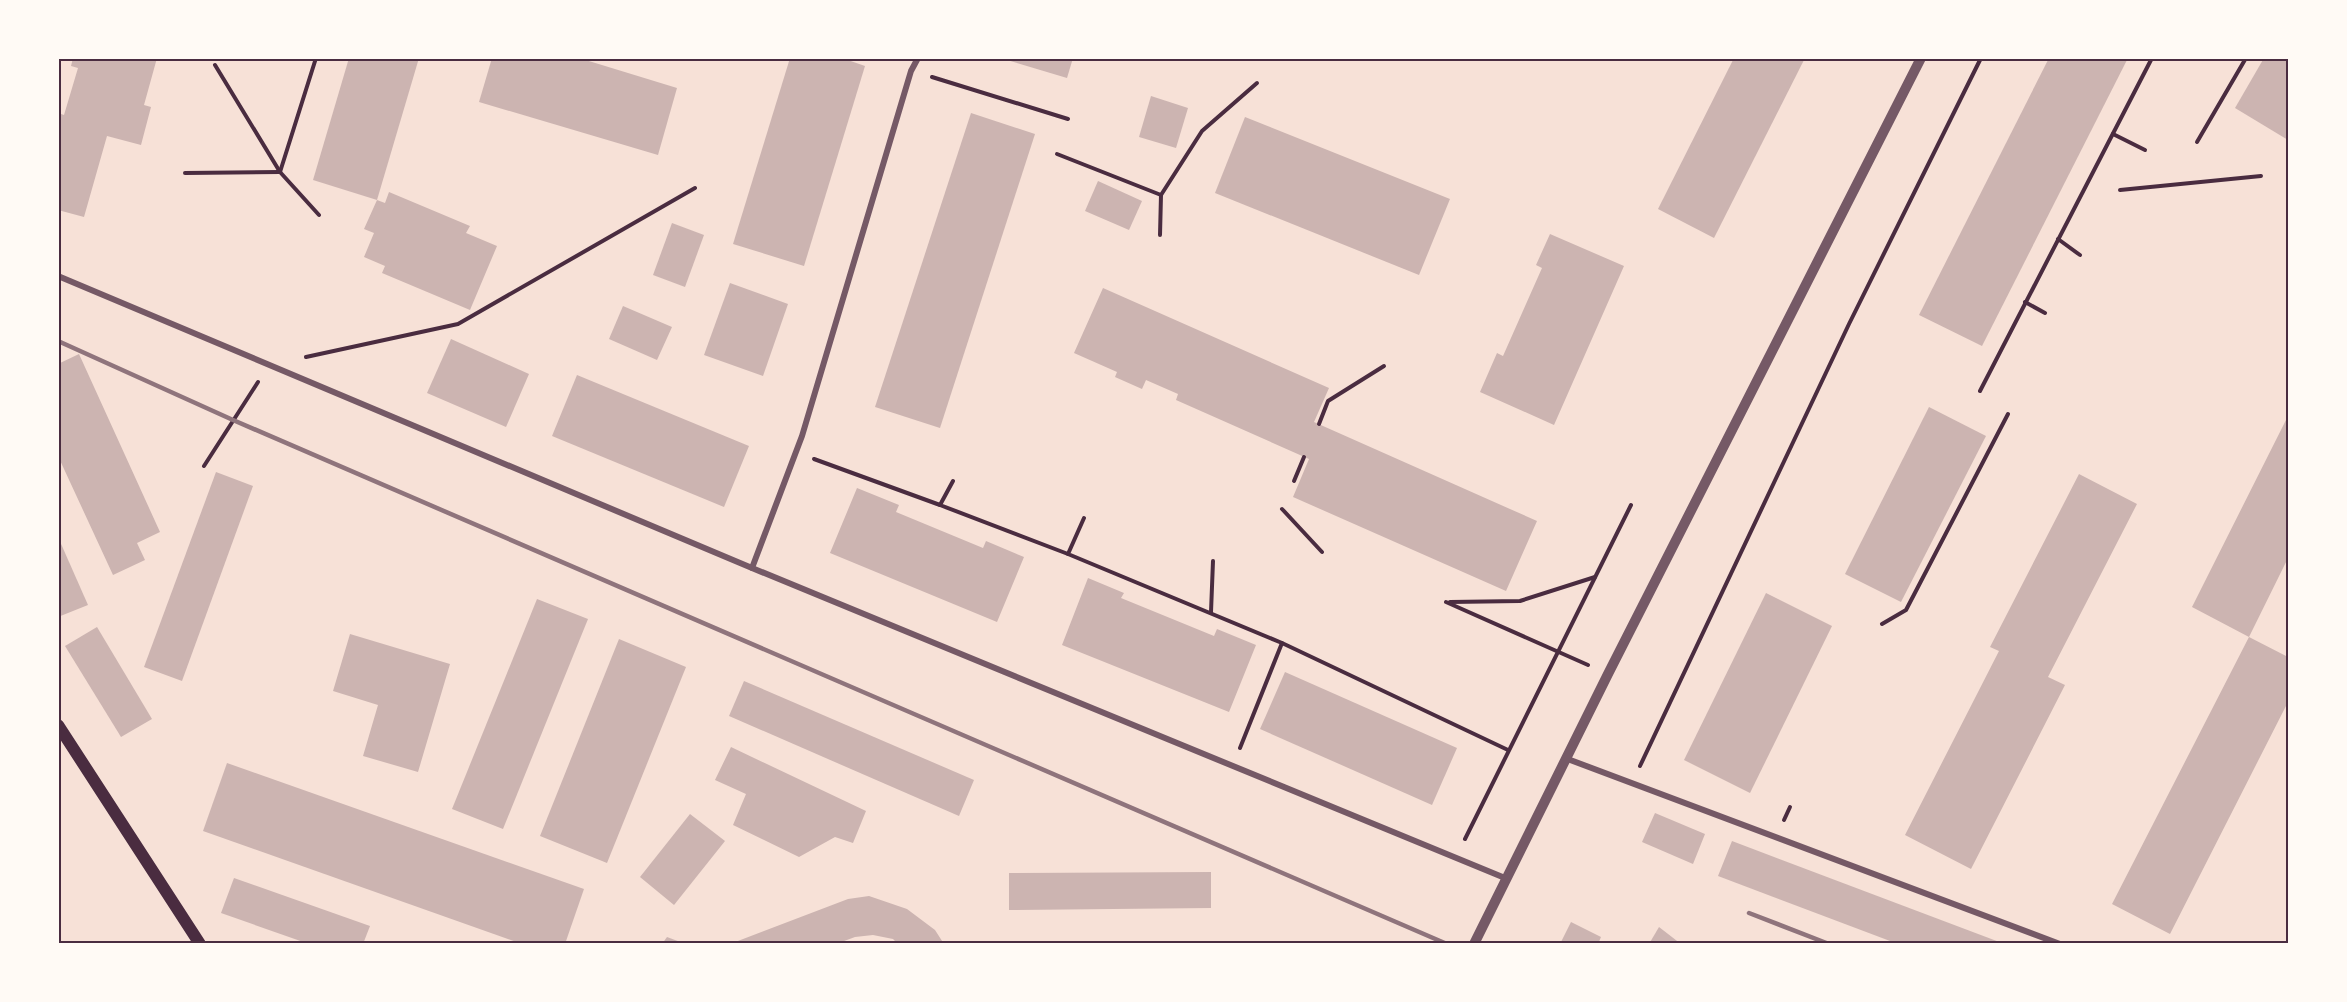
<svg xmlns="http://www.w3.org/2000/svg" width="2347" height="1002" font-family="'DM Sans',sans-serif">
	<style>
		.building { fill: #ccb4b1 }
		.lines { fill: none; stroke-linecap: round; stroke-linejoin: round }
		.path { stroke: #4a2c40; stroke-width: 4 }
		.minor { stroke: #755966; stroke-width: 6 }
		.tertiary { stroke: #755966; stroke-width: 10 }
		.secondary { stroke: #4a2c40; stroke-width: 12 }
		.rail { stroke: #8f747c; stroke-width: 4.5 }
		.neatline { fill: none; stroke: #4a2c40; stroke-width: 2 }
	</style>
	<rect width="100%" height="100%" fill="#f7e1d7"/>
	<g class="building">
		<polygon points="73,58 157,58 144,105 151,107 141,145 107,136 84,217 58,210 58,113 64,115 78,68 71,66"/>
		<polygon points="349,58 419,58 377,200 313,180"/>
		<polygon points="492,58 579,58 677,88 658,155 479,102"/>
		<polygon points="790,58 842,58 865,66 804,266 733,244"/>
		<polygon points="1000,58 1073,58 1067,78"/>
		<polygon points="1734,58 1805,58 1714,238 1658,209"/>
		<polygon points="2049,58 2128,58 1982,346 1919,315"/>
		<polygon points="2264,58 2288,58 2288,140 2235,108"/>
		<polygon points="1151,96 1188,108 1176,148 1139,137"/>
		<polygon points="971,113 1035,134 940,428 875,407"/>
		<polygon points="1245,117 1450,199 1419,275 1215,193"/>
		<polygon points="1098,181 1142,201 1129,230 1085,211"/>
		<polygon points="389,192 470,226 466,233 497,246 470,310 382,273 385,266 364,257 374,233 364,229 377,200 385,203"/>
		<polygon points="672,223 704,235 685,287 653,275"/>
		<polygon points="1550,234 1624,266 1554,425 1480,392 1497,353 1503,356 1542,268 1536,265"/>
		<polygon points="730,283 788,304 763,376 704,355"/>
		<polygon points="1103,288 1329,388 1314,422 1537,521 1506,591 1293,497 1309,459 1176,400 1178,394 1146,380 1142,389 1115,377 1117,372 1074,353"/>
		<polygon points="623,306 672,327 657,360 609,339"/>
		<polygon points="451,339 529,374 506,427 427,393"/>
		<polygon points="79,354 160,532 137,543 145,560 113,575 58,456 58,364"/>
		<polygon points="577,375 749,446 724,507 552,436"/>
		<polygon points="1929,407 1986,436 1901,602 1845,574"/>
		<polygon points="2288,416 2288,558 2249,637 2288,657 2288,702 2170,934 2112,904 2249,637 2192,607"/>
		<polygon points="216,472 253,486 182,681 144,667"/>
		<polygon points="2079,474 2137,504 2048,677 2065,685 1971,869 1905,835 1999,651 1990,647"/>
		<polygon points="857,488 899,505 896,512 983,548 986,541 1024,557 997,622 830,553"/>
		<polygon points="58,537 88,605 58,617"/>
		<polygon points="1088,578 1124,593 1121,598 1214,636 1217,629 1256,645 1229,712 1062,645"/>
		<polygon points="1766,593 1832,626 1750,793 1684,760"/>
		<polygon points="537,599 588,619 503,829 452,809"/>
		<polygon points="97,627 152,719 121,737 65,646"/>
		<polygon points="350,634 450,664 418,772 363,756 378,705 333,691"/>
		<polygon points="619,639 686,667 607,863 540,836"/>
		<polygon points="1285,672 1457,748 1432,805 1260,729"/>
		<polygon points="744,681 974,780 959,816 729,716"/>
		<polygon points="731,747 866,811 853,843 835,837 799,857 733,825 746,794 715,780"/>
		<polygon points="227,763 584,889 565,944 522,944 203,831"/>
		<polygon points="1655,813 1705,834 1693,864 1642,842"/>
		<polygon points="690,814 725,841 674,905 640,877"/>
		<polygon points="1732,841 2002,943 2002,944 1898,944 1718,876"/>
		<polygon points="1211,872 1211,908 1009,910 1009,873"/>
		<polygon points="234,878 370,926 363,944 309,944 221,913"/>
		<polygon points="869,896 907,909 935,930 944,944 898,944 893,939 873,935 855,937 836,944 730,944 848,899"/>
		<polygon points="1571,922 1601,937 1598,944 1560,944"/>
		<polygon points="1659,927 1681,944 1649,944"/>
		<polygon points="667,937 683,943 683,944 662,944"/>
	</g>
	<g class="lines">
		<g class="path">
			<polyline points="215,65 280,172 319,215"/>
			<polyline points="932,77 1068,119"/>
			<polyline points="2113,134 2145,150"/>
			<polyline points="2197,142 2246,58"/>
			<polyline points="1057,154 1161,195"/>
			<polyline points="280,172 316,58"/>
			<polyline points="185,173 280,172"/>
			<polyline points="2120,190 2261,176"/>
			<polyline points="1160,235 1161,195 1202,131 1257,83"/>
			<polyline points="2058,239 2080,255"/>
			<polyline points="2025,302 2045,313"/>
			<polyline points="306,357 458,324 695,188"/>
			<polyline points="1980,391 2152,58"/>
			<polyline points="1319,424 1328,401 1384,366"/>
			<polyline points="814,459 940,505"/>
			<polyline points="204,466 258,382"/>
			<polyline points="953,481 940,505 1068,554"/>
			<polyline points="1294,481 1304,457"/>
			<polyline points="1282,509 1322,552"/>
			<polyline points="1084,518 1068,554 1282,643 1508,750"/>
			<polyline points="1446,602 1588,665"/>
			<polyline points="1450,602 1520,601 1595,577"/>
			<polyline points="1211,612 1213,561"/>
			<polyline points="1882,624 1906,610 2008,414"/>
			<polyline points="1240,748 1282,643"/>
			<polyline points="1640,766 1849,324 1981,58"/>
			<polyline points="1784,820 1790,807"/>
			<polyline points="1465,839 1631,505"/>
		</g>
		<g class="minor">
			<polyline points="58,276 752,568 1505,878"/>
			<polyline points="752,568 802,436 911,71 918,58"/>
			<polyline points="1565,758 2060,944"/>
		</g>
		<polyline class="tertiary" points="1474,944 1608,674 1921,58"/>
		<polyline class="secondary" points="58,725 200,944"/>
		<g class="rail">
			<polyline points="58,341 233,420 1447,944"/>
			<polyline points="1749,913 1829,944"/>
		</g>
	</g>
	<rect width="2347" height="1002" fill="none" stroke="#fffaf5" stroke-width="120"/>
	<rect x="60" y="60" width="2227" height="882" class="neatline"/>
</svg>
